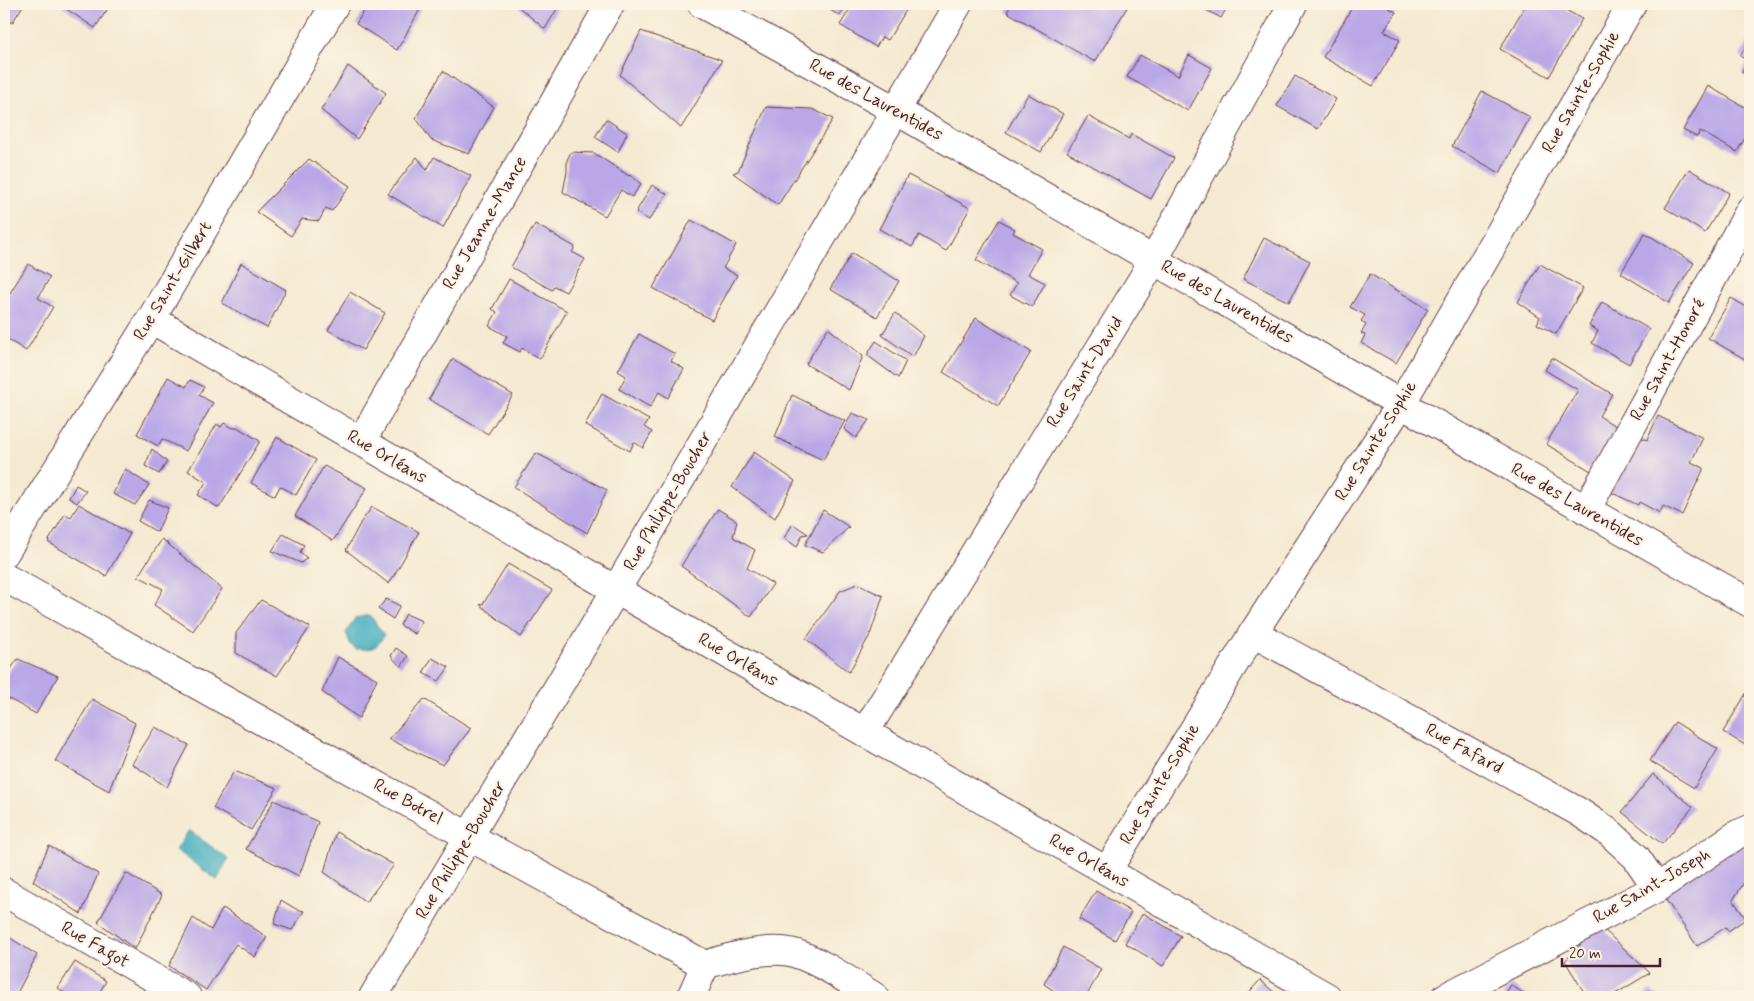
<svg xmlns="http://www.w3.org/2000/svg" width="1754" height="1001" font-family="Mynerve,sans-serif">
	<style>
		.water { fill: #43aec1; stroke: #466676 }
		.building { fill: #b9a7e7 }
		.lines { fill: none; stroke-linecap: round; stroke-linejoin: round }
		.street-casing { stroke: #643d44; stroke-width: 30 }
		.secondary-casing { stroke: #643d44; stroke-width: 30 }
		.street { stroke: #fff; stroke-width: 28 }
		.secondary { stroke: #fff; stroke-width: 28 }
		.labels { text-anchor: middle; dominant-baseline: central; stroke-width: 4.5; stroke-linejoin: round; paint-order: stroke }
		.street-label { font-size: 18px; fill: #4a1f2b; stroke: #fcf5e5 }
	</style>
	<rect width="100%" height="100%" fill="#fcf5e5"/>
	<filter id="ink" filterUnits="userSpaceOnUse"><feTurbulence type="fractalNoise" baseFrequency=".02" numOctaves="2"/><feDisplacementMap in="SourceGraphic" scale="10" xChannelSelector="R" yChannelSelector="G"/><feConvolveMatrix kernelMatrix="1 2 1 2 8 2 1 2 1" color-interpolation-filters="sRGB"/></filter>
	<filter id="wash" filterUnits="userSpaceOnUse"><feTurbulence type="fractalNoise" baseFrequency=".0096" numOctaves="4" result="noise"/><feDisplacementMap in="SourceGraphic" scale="20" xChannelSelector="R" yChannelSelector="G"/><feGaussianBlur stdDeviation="1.12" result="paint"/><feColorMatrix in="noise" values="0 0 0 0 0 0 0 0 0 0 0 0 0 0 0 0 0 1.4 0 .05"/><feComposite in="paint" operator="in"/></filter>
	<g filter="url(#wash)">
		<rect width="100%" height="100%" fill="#f4ead1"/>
		<g class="water">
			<path d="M 370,615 L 384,635 C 376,650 372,649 356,649 L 351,645 L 346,633 L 355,618 Z"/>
			<polygon points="189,830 228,859 217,880 176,850"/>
		</g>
		<g id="blocks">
			<g class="building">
				<polygon points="4,4 24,4 12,23 4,18"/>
				<polygon points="59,4 111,4 95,28"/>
				<polygon points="368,4 423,4 397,50 356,24"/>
				<polygon points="515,4 560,4 545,29"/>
				<polygon points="820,4 847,4 840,16"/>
				<polygon points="853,4 910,4 888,40 882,37 876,47 840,25"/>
				<polygon points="1012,4 1129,4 1095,62 1007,12"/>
				<polygon points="1195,4 1229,4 1221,18"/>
				<polygon points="1354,4 1382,4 1396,12 1384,31 1400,40 1373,86 1323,57"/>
				<polygon points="1526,4 1555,4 1582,19 1549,77 1500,49"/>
				<polygon points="641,31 722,60 681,128 620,75"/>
				<polygon points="1750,39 1750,78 1741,72 1748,61 1740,56"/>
				<polygon points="1140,55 1178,76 1189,55 1212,68 1188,111 1127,77"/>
				<polygon points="348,66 386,93 357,139 321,110"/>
				<polygon points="443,71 494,107 469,154 431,140 416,118"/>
				<polygon points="1295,76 1336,99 1318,129 1277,106"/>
				<polygon points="1708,86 1750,110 1750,129 1737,152 1700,131 1697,137 1683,130"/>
				<polygon points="1482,91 1530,117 1500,173 1452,146"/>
				<polygon points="1028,94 1063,114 1041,152 1006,132"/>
				<polygon points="766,107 812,109 833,119 778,205 733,173 738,171"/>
				<polygon points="1088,116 1129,139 1131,134 1174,158 1151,199 1067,152"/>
				<polygon points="606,119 627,133 618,152 595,137"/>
				<polygon points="571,152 594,153 629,176 630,175 641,184 632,197 621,190 605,216 563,192 567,172 567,160"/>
				<polygon points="417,157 427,170 434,157 471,176 443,228 388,194"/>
				<polygon points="309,159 350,186 332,211 326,208 319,221 302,219 291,236 256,212"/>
				<polygon points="1689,169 1729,193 1705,233 1665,208"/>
				<polygon points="908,175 970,208 946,251 919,235 912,247 879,229"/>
				<polygon points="652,185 667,194 649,220 636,212"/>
				<polygon points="691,220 736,245 723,268 737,275 712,320 653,288"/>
				<polygon points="999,220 1015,229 1013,233 1042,249 1028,274 1045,283 1032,307 1010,295 1017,283 976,260"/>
				<polygon points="535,224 575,247 572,252 585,259 566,292 554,286 552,290 511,267"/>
				<polygon points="1645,233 1694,263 1669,303 1621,273"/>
				<polygon points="1264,238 1310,261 1289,302 1243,279"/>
				<polygon points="852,253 899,281 877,317 830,289"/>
				<polygon points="241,263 286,290 267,328 222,303"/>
				<polygon points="28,264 50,277 38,298 53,307 26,351 4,337 4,289 10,293"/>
				<polygon points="1540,264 1583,288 1556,334 1537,324 1540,317 1518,302"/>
				<polygon points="1370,274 1428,309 1396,363 1361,343 1365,335 1361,333 1366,325 1361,321 1365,315 1350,307"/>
				<polygon points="509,279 567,311 540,359 522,348 520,352 503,343 507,336 489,326 497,312 492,309"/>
				<polygon points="350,292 385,313 363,350 328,330"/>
				<polygon points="1731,298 1750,309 1750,362 1708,338"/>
				<polygon points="1602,302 1649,329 1629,364 1592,343 1598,331 1589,326"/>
				<polygon points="895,313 924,336 913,357 882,335"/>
				<polygon points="976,318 1031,352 998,406 943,372"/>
				<polygon points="828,328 863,356 849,390 806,364"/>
				<polygon points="639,334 675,354 671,361 684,369 668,398 659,392 650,407 619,389 626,376 618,371"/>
				<polygon points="876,341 906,361 898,378 867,355"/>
				<polygon points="1552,358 1612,394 1599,416 1617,427 1591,471 1546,444 1578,390 1545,370"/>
				<polygon points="453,359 513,395 488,434 429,399"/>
				<polygon points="168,377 186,387 190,380 204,387 199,395 213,403 186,451 162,439 158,446 137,434"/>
				<polygon points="602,394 649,420 644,427 652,432 643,448 634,442 630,451 585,425"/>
				<polygon points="792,395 845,421 823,460 775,437"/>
				<polygon points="852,413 869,420 856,438 844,429"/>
				<polygon points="1658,416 1703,438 1691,462 1704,468 1682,515 1663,506 1660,513 1639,502 1638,505 1604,489 1631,433 1647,440"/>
				<polygon points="224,423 233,428 237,427 260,441 219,508 198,495 206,482 188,471 217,424 221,427"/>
				<polygon points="277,437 316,460 296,495 280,486 275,496 251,483"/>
				<polygon points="152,449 167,462 159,474 145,466"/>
				<polygon points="754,452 795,481 775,518 732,487"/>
				<polygon points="536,453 607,490 587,533 514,487"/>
				<polygon points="324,466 367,488 333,541 295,516"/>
				<polygon points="125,469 149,485 135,505 113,494"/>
				<polygon points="76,485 86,491 77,503 69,498"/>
				<polygon points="149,500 168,508 157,532 138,521"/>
				<polygon points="79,504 130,534 106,576 48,542 65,514 71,517"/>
				<polygon points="372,507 419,532 389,584 346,550 361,522"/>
				<polygon points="718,509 737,521 733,537 755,550 747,568 773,584 751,617 681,566"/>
				<polygon points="823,510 849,527 823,552 805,545"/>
				<polygon points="793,524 808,534 802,535 797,547 784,538"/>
				<polygon points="283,534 304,545 300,552 307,558 301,563 272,551"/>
				<polygon points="162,539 222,589 193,631 154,605 163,589 138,576"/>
				<polygon points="508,564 552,590 521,637 480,605 483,604"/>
				<polygon points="857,584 883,596 870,635 849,672 806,639 840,591"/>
				<polygon points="386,599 400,606 393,619 378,609"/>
				<polygon points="261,600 310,627 277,676 236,653 236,633"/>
				<polygon points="406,614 422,621 415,634 400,625"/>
				<polygon points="396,648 408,656 401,667 391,656"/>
				<polygon points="338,657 377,679 359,718 322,692"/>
				<polygon points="432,658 449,667 439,681 423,673"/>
				<polygon points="18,659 58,676 36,714 4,696 4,678"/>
				<polygon points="1750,687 1750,748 1723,732"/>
				<polygon points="92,699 135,723 109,791 55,761"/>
				<polygon points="424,699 471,728 443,765 389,739"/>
				<polygon points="1675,722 1718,749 1694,788 1650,761"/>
				<polygon points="155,727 189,745 167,787 132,764"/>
				<polygon points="234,771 277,788 251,830 213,808"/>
				<polygon points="1653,774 1693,807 1662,844 1622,812"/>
				<polygon points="274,800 318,822 299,876 246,849"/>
				<polygon points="336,832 394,865 366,902 324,872"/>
				<polygon points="1739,839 1750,855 1750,865 1748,876 1733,900 1746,919 1728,931 1726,927 1697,946 1660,891"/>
				<polygon points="49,846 98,874 81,914 33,881"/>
				<polygon points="126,873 162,895 135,949 98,922"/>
				<polygon points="1096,891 1131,912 1115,940 1079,919"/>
				<polygon points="281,900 296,909 304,911 292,930 274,924"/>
				<polygon points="223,908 267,937 255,957 236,944 206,990 169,966 193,918 211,930"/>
				<polygon points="1143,913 1181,936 1163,966 1125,943"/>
				<polygon points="1599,925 1650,973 1610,997 1587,997 1565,961"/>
				<polygon points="4,934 37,955 15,997 4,997"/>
				<polygon points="1063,947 1101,969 1086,997 1063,997 1044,984"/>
				<polygon points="75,962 106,981 97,997 71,997 58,988"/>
				<polygon points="1260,980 1279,997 1245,997"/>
				<polygon points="1511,985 1529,997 1503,997"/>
				<polygon points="1648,990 1662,997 1644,997"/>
			</g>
		</g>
	</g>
	<g filter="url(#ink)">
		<use href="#blocks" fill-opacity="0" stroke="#643d44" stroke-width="1"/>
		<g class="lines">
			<defs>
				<g id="street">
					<polyline points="702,4 897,111 1401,404 1750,603"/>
					<polyline points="151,319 616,590 1327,997"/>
					<polyline points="361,442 610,4"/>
					<polyline points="1586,510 1750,210"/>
					<polyline points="4,554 151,319 335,4"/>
					<path d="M 4,577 L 468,836 L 705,965 C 730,957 771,945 797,954 C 824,963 850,982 875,997"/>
					<polyline points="1253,633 1579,812 1610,833 1636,857 1657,888"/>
					<polyline points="865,732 1154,260 1293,4"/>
					<polyline points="1107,871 1253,633 1401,404 1632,4"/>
					<polyline points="4,892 187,997"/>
					<polyline points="373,997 616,590 958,4"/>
					<polyline points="691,997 705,965"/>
				</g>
				<polyline id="secondary" points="1446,997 1657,888 1738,834 1750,829"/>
			</defs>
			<use href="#street" class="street-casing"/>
			<use href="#secondary" class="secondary-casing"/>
			<use href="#street" class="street"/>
			<use href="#secondary" class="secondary"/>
		</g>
	</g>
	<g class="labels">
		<g class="street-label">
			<text transform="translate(1581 92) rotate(-60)">Rue Sainte-Sophie</text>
			<text transform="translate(876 100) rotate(29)">Rue des Laurentides</text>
			<text transform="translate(485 223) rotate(-60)">Rue Jeanne-Mance</text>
			<text transform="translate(173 281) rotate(-59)">Rue Saint-Gilbert</text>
			<text transform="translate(1227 302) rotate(30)">Rue des Laurentides</text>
			<text transform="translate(1668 360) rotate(-61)">Rue Saint-Honoré</text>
			<text transform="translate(1085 372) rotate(-58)">Rue Saint-David</text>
			<text transform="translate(1376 441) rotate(-58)">Rue Sainte-Sophie</text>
			<text transform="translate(387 457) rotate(30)">Rue Orléans</text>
			<text transform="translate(668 501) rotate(-60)">Rue Philippe-Boucher</text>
			<text transform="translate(1577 505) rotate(30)">Rue des Laurentides</text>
			<text transform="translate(738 660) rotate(30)">Rue Orléans</text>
			<text transform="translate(1464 749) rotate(29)">Rue Fafard</text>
			<text transform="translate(1160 784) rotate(-59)">Rue Sainte-Sophie</text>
			<text transform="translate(408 802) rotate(29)">Rue Botrel</text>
			<text transform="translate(461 850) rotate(-59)">Rue Philippe-Boucher</text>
			<text transform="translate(1089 861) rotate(30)">Rue Orléans</text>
			<text transform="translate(1652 886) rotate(-30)">Rue Saint-Joseph</text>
			<text transform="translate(95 945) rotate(30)">Rue Fagot</text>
		</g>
	</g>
	<rect width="1754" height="1001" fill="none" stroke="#fcf5e5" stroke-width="20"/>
	<path d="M1562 958v8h98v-8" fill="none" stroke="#4a1f2b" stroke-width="2.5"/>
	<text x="1569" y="958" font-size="15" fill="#4a1f2b" stroke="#fcf5e5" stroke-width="4" paint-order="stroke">20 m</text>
</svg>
